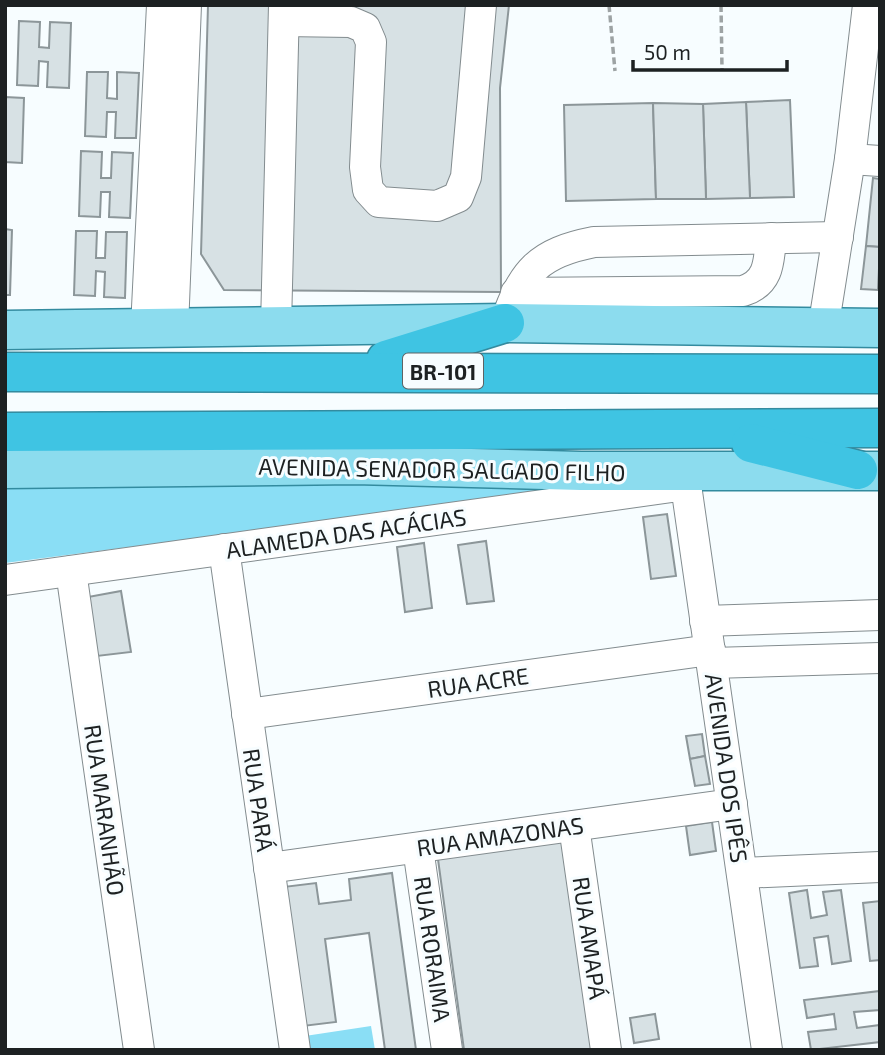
<svg xmlns="http://www.w3.org/2000/svg" width="885" height="1055" font-family="'Exo 2',sans-serif">
	<style>
		.green { fill: #8adef5 }
		.building { fill: #d7e1e4; stroke: #8c9699; stroke-width: 2 }
		.lines { fill: none; stroke-linecap: round; stroke-linejoin: round }
		.minor-casing { stroke: #838c8f; stroke-width: 32 }
		.major-casing { stroke: #338b9f; stroke-width: 41 }
		.highway-casing { stroke: #338b9f; stroke-width: 41 }
		.path { stroke: #9da3a4; stroke-width: 3.5; stroke-dasharray: 7 3.5; stroke-linecap: butt }
		.minor { stroke: #fff; stroke-width: 30 }
		.major { stroke: #8cdcee; stroke-width: 38 }
		.highway { stroke: #3fc4e3; stroke-width: 38 }
		.labels { text-anchor: middle; dominant-baseline: central; stroke-width: 6; stroke-linejoin: round; paint-order: stroke }
		.shield { fill: #f7fdff; stroke: #5e6364; stroke-width: 2 }
		.shield-label { font-size: 21px; font-weight: bold; fill: #1d2122 }
		.street-label { font-size: 23px; fill: #1d2122; stroke: #f7fdff }
	</style>
	<rect width="100%" height="100%" fill="#f7fdff"/>
	<g class="green">
		<polygon points="5,474 658,479 5,563"/>
		<polygon points="371,1026 375,1050 307,1050 305,1036"/>
	</g>
	<g class="building">
		<polygon points="208,5 509,5 500,88 501,292 224,290 201,254"/>
		<polygon points="19,21 40,22 39,47 49,48 50,22 71,23 69,88 47,87 48,62 39,61 38,86 17,85"/>
		<polygon points="87,72 108,72 107,98 117,99 117,72 139,73 136,138 115,138 116,112 107,112 106,137 85,136"/>
		<polygon points="5,97 24,98 22,163 5,162"/>
		<polygon points="790,100 794,197 750,198 746,102"/>
		<polygon points="746,102 750,198 706,199 703,104"/>
		<polygon points="653,103 656,199 566,201 564,105"/>
		<polygon points="653,103 703,104 706,199 656,199"/>
		<polygon points="81,151 102,152 101,178 111,178 112,152 133,153 130,218 109,217 110,192 101,192 100,217 79,216"/>
		<polygon points="873,178 880,179 880,247 866,246"/>
		<polygon points="5,229 12,230 10,295 5,295"/>
		<polygon points="76,231 97,231 96,258 105,258 106,232 127,232 125,298 104,297 105,272 96,271 95,296 74,295"/>
		<polygon points="866,246 880,247 878,290 861,289"/>
		<polygon points="667,514 676,576 651,579 643,517"/>
		<polygon points="486,541 494,601 467,604 458,545"/>
		<polygon points="424,543 432,608 405,612 397,547"/>
		<polygon points="121,591 131,652 97,656 88,597"/>
		<polygon points="702,734 705,756 690,759 686,736"/>
		<polygon points="705,756 710,784 695,786 690,759"/>
		<polygon points="712,822 716,851 690,855 686,826"/>
		<polygon points="569,836 600,1050 464,1050 437,852"/>
		<polygon points="392,873 416,1050 385,1050 369,933 325,939 336,1022 303,1026 283,887 316,883 319,904 351,900 349,879"/>
		<polygon points="807,890 811,918 827,915 823,892 841,890 851,961 832,964 828,936 814,938 818,966 800,968 789,893"/>
		<polygon points="880,901 880,960 870,961 863,903"/>
		<polygon points="880,991 880,1010 854,1012 857,1028 880,1025 880,1042 811,1050 808,1032 836,1029 834,1014 807,1018 804,1000"/>
		<polygon points="655,1014 659,1039 634,1043 630,1018"/>
	</g>
	<g class="lines">
		<defs>
			<g id="minor">
				<polyline points="284,21 351,22 365,28 371,42 365,167 368,190 379,202 437,206 458,197 466,177 481,5"/>
				<polyline points="850,159 880,161"/>
				<path d="M 516,293 L 743,291 C 769,283 769,262 771,238"/>
				<path d="M 505,323 C 523,271 538,253 594,242 L 838,237"/>
				<polyline points="276,326 284,5"/>
				<polyline points="146,328 162,5"/>
				<polyline points="173,328 186,5"/>
				<polyline points="823,329 850,159 868,5"/>
				<polyline points="224,549 295,1050"/>
				<polyline points="71,571 139,1050"/>
				<polyline points="5,580 686,485 767,1050"/>
				<polyline points="705,621 880,615"/>
				<polyline points="712,663 880,658"/>
				<polyline points="247,714 710,650"/>
				<polyline points="574,826 606,1050"/>
				<polyline points="418,848 447,1050"/>
				<polyline points="269,868 732,804"/>
				<polyline points="742,873 880,867"/>
			</g>
			<g id="major">
				<polyline points="5,330 505,323 880,328"/>
				<polyline points="5,469 355,465 581,471 880,471"/>
			</g>
			<g id="highway">
				<polyline points="386,360 505,323"/>
				<polyline points="5,372 880,374"/>
				<polyline points="5,432 880,428"/>
				<polyline points="751,443 858,470"/>
			</g>
		</defs>
		<use href="#minor" class="minor-casing"/>
		<use href="#major" class="major-casing"/>
		<use href="#highway" class="highway-casing"/>
		<g class="path">
			<polyline points="609,5 615,71"/>
			<polyline points="721,5 722,69"/>
		</g>
		<use href="#minor" class="minor"/>
		<use href="#major" class="major"/>
		<use href="#highway" class="highway"/>
	</g>
	<g class="labels">
		<rect class="shield" x="403" y="353.5" width="80" height="35" rx="5"/>
		<g class="shield-label">
			<text x="443" y="371">BR-101</text>
		</g>
		<g class="street-label">
			<text transform="translate(442 469) rotate(1)">AVENIDA SENADOR SALGADO FILHO</text>
			<text transform="translate(346 533) rotate(-8)">ALAMEDA DAS ACÁCIAS</text>
			<text transform="translate(478 682) rotate(-8)">RUA ACRE</text>
			<text transform="translate(727 768) rotate(82)">AVENIDA DOS IPÊS</text>
			<text transform="translate(259 800) rotate(82)">RUA PARÁ</text>
			<text transform="translate(105 810) rotate(82)">RUA MARANHÃO</text>
			<text transform="translate(500 836) rotate(-8)">RUA AMAZONAS</text>
			<text transform="translate(590 938) rotate(82)">RUA AMAPÁ</text>
			<text transform="translate(433 949) rotate(82)">RUA RORAIMA</text>
		</g>
	</g>
	<rect width="885" height="1055" fill="none" stroke="#1d2122" stroke-width="14"/>
	<path d="M633 60v10h154v-10" fill="none" stroke="#1d2122" stroke-width="3.5"/>
	<text x="644" y="60" font-size="21" fill="#1d2122" stroke="#f7fdff" stroke-width="5" paint-order="stroke">50 m</text>
</svg>
